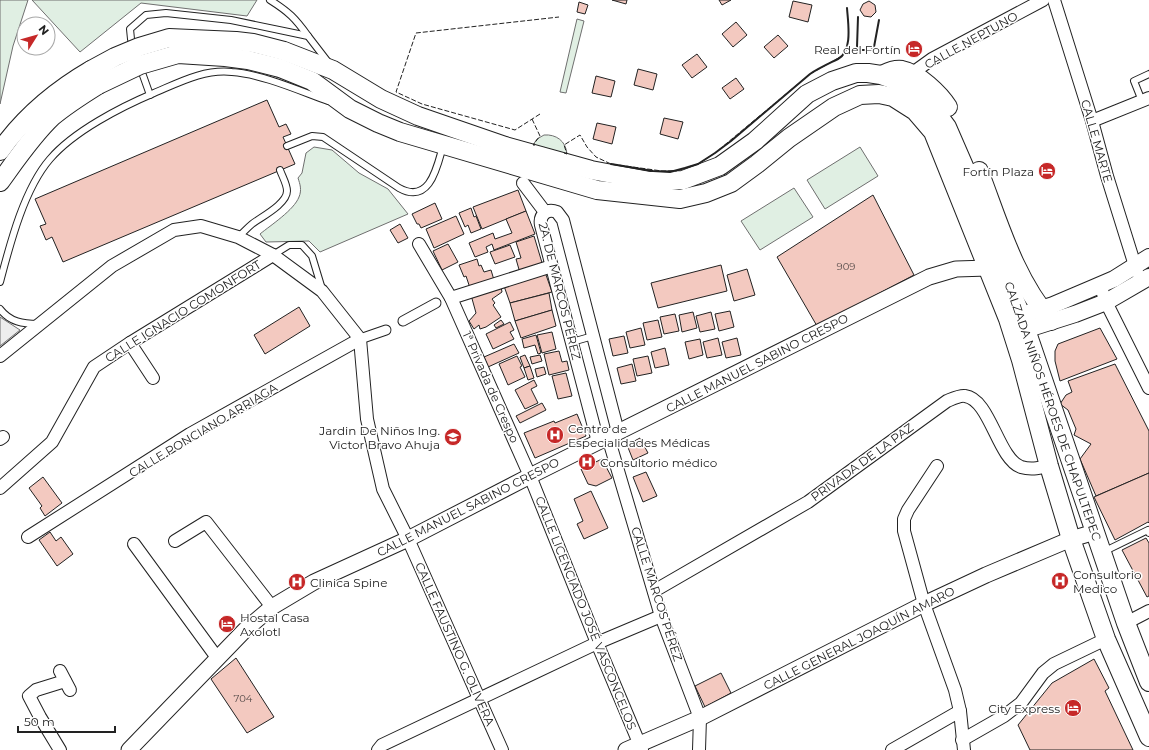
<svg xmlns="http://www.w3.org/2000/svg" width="1149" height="750" font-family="Montserrat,sans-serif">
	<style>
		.green { fill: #e0efe3; stroke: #6f6f6f }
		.parking { fill: #ededed; stroke: #6f6f6f }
		.building { fill: #f3c9c0; stroke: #222 }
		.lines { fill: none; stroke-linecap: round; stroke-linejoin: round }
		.service-casing { stroke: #222; stroke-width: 8 }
		.pedestrian-casing { stroke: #222; stroke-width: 11 }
		.minor-casing { stroke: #222; stroke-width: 14 }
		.tertiary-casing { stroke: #222; stroke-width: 17 }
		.secondary-casing { stroke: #222; stroke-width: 18 }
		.primary-casing { stroke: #222; stroke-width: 20 }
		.service { stroke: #fff; stroke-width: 6 }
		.pedestrian { stroke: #fff; stroke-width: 9 }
		.minor { stroke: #fff; stroke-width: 12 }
		.tertiary { stroke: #fff; stroke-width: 15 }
		.secondary { stroke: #fff; stroke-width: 16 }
		.primary { stroke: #fff; stroke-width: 18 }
		.primary-bridge-casing { stroke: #222; stroke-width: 20; stroke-linecap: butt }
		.primary-bridge { stroke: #fff; stroke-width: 18 }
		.fence { stroke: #222; stroke-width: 1; stroke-dasharray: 5 2; stroke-linecap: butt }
		.wall { stroke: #222; stroke-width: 2 }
		.labels { text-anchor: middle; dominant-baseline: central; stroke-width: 3; stroke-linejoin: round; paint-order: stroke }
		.number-label { font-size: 10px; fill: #564c4a }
		.street-label { font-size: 12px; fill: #222; stroke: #fff }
		.poi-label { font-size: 12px; fill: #222; stroke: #fff; text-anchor: start }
	</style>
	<rect width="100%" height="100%" fill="#fff"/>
	<g class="green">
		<polygon points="0,0 28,0 13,46 0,104"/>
		<polygon points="32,0 257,0 247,16 141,3 80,52"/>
		<polygon points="577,19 584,21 566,93 560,92"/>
		<path d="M 544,135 C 556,134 566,141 567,154 L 533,145 L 537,139 Z"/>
		<path d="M 314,147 L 332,150 L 359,173 L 388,189 L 408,214 L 320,252 L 309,241 L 266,242 L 260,234 C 271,225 294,210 299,197 C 302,190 300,184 298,178 L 302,173 L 306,153 Z"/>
		<polygon points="860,147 878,176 825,209 807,180"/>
		<polygon points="794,188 813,217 760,250 741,221"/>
	</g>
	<polygon class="parking" points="0,317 20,330 0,346"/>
	<g class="building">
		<polygon points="612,0 627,0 626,4"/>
		<polygon points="719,0 731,0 722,5"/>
		<polygon points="793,1 812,5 808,22 789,17"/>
		<polygon points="869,1 875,5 876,12 871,17 864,16 860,10 863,4"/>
		<polygon points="579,2 588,5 585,14 577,12"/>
		<polygon points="736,22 747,35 733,47 722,34"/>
		<polygon points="778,35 788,46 774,58 764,47"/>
		<polygon points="697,54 707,67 692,78 682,65"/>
		<polygon points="638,69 657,74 653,90 634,85"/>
		<polygon points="596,76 615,81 611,97 592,93"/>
		<polygon points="736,78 744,89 730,99 722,88"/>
		<polygon points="267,100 279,127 286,124 291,134 283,137 295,164 63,262 52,237 46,240 40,226 46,224 35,199"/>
		<polygon points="664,118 683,122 678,139 660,134"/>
		<polygon points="597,123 616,127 612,144 593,139"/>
		<polygon points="518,190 526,211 482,229 473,207"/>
		<polygon points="873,195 914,275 817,326 777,257"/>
		<polygon points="435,203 442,219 421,228 419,224 417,224 412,214"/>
		<polygon points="471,208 474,217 476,216 481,229 471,233 468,225 465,227 459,213"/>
		<polygon points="526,211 535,234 494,250 492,244 486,247 488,252 475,257 469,243 493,233 495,239 512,233 506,219"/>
		<polygon points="456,216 464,234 434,248 426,229"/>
		<polygon points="400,224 408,238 398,243 390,230"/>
		<polygon points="534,236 543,266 520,273 516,259 521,258 516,242"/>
		<polygon points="448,244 458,262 442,270 433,251"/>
		<polygon points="510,245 515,257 495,264 490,252"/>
		<polygon points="477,259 479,266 481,265 484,272 491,270 494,280 470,288 466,276 464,277 459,265"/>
		<polygon points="721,265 727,291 658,308 651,283"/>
		<polygon points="747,269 755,295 734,301 727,275"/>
		<polygon points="545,272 552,292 510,303 504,286"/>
		<polygon points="501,287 502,292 492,299 495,303 493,305 501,317 486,327 480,329 479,325 474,329 469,321 476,313 471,295"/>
		<polygon points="549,293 552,310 515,321 510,303"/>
		<polygon points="299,307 310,326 265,354 254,335"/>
		<polygon points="552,310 556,326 521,338 515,321"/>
		<polygon points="730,311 734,327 719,331 715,314"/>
		<polygon points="693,312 697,328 682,332 679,315"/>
		<polygon points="711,312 715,329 700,332 696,316"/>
		<polygon points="675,314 679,331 664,334 660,317"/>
		<polygon points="501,320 504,324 496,328 494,325"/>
		<polygon points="658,320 662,337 647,340 643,323"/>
		<polygon points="510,322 514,330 510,332 514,339 493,349 486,334"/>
		<polygon points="641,328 645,345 630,348 626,332"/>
		<polygon points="1100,328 1117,359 1060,381 1055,361 1055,351 1058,344"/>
		<polygon points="552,332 556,349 542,353 537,335"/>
		<polygon points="536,335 541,353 538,354 535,345 524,348 522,339"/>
		<polygon points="624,336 628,353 613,356 609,339"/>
		<polygon points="718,338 722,355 707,358 703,342"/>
		<polygon points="737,338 741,355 726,358 722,342"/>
		<polygon points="700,339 703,355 689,359 685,342"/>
		<polygon points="514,344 519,353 488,367 484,357"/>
		<polygon points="665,348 669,365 655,368 651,352"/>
		<polygon points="559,351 562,362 567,361 569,370 549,375 544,354"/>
		<polygon points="525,355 530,366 524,368 520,357"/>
		<polygon points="540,355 542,361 532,364 530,357"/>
		<polygon points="517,356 522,366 520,367 525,377 508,385 499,364"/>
		<polygon points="648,356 652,373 637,376 633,359"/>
		<polygon points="632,364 636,381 621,384 617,368"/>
		<polygon points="1115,364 1149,431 1149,473 1096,496 1080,459 1091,444 1074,435 1076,429 1068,410 1060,404 1066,395 1072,392 1068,381"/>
		<polygon points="530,366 534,378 528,380 524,368"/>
		<polygon points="544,367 546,374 537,377 535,369"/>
		<polygon points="566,373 572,396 558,399 552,376"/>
		<polygon points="534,380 537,386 531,389 538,403 525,409 515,390"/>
		<polygon points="542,403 546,410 520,423 516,416"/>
		<polygon points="577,414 586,436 535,458 524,433 554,421 555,423"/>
		<polygon points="640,438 648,453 633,460 627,445"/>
		<polygon points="602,459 612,478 596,486 588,484 581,469"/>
		<polygon points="646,472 657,496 643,502 633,477"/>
		<polygon points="1149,473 1149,523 1148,522 1115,540 1094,497"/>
		<polygon points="43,477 62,503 45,516 40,508 42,506 29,488"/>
		<polygon points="591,491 608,528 584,539 577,524 583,521 574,499"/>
		<polygon points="50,532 56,541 61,537 73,554 57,566 39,540"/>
		<polygon points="1146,538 1149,543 1149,596 1147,597 1122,550"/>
		<polygon points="236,658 274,717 247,733 211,679"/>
		<polygon points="1094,659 1109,688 1105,691 1133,750 1030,750 1018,725 1052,683"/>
		<polygon points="721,673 731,693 705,707 695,686"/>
	</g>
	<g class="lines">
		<defs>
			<g id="service">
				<path d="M 270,0 C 289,12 295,18 308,36"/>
				<polyline points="134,47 131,39 130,29 146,15 166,13 231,20 308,36 328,62"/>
				<polyline points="140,67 150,95"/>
				<polyline points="1142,101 1134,81 1149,74"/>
				<path d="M 287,146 L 312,136 L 323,137 L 399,188 C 430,205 437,167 443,146"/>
				<path d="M 238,237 C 243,233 247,228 252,224 C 261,217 287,204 287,191 C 287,184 282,176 280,170"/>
				<polyline points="273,255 289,245 302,245 312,256 322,289"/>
				<path d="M 0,282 C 10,244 24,189 50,159 C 74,131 121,107 154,93 C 180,82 204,69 232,72 C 262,74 300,91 328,101"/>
				<path d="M 0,309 C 10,322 23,324 38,324"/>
				<polyline points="572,342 593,336"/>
				<polyline points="1103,552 1148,530 1149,533"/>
			</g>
			<g id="pedestrian">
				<polyline points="403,321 436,303"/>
				<polyline points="360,339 386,330"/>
			</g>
			<g id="minor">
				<polyline points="1054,0 1092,121 1107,176 1137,272"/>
				<polyline points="907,77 932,59 1043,0"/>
				<polyline points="1092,121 1149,98"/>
				<polyline points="523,183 545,212"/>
				<polyline points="419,244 451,298 530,476 597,643 642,750"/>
				<polyline points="1100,285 1106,302 1149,388"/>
				<polyline points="451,298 552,266"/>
				<polyline points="130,343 153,378"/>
				<polyline points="0,356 112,266 174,230 201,226 238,237 273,255 322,291 360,339 367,419 383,489 408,539 502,750"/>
				<polyline points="608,437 661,616 700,718 699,750"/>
				<polyline points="0,439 3,437"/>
				<path d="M 598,442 L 541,225 C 539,215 547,208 557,212 L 563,220 L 618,432"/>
				<polyline points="937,466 908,510 904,519 904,531 924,604 955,690 960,711 964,750"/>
				<polyline points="0,488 52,442 94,367 130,343 273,255"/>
				<polyline points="28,537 190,434 360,339"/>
				<polyline points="175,541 206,522 272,607"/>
				<polyline points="134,544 218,659"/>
				<path d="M 654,591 L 808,502 L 947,401 C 952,399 960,395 965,396 C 990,399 998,459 1021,467 C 1031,470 1039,468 1049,466"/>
				<polyline points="1126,623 1149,611"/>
				<polyline points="60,671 70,690"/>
				<polyline points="962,740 1004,716 1021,703 1043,673 1054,664 1106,639"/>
				<polyline points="60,750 40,717 29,696 36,690 65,681"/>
				<polyline points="378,750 382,745 597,643 661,616"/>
				<polyline points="892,750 960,711"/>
			</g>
			<g id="tertiary">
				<polyline points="129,750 245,630 272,607 314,582 408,539 530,476 929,277 956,269 988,268 999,269"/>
				<polyline points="626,750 700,718 924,604 986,575 1071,539 1095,532"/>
			</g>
			<g id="secondary">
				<polyline points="1009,319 1053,305 1093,288 1114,279 1149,257"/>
				<polyline points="1015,333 1075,314 1106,302 1149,277"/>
			</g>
			<g id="primary">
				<polyline points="284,51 333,70 381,99 418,116 505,146 591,170 650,181 683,180 720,166 755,141 807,94 832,81 856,73 868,73 881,75 900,82 930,104 947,127 967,173 996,255 1021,315 1126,623 1149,682"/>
				<polyline points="280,68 312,81 350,109 378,123 400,132 597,190 680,199 706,193 731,183 757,164 789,138 834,107 860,95 879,94 893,97 915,111 933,132 1008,319 1021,360 1049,466 1071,539 1106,639 1149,737"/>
				<path d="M 884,74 C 890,71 895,69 902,70 C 918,73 940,94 948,107"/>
				<path d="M 0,151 C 24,117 55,91 91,70"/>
				<path d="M 979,171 C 999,223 1014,278 1051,321"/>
				<path d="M 0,182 C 16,160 32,136 52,117 C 66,105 82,95 98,85"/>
			</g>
		</defs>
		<use href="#service" class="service-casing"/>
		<use href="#pedestrian" class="pedestrian-casing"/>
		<use href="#minor" class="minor-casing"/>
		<use href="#tertiary" class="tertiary-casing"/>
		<use href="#secondary" class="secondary-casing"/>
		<use href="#primary" class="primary-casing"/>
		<use href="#service" class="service"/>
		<use href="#pedestrian" class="pedestrian"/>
		<use href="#minor" class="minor"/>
		<use href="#tertiary" class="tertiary"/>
		<use href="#secondary" class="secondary"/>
		<use href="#primary" class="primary"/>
		<defs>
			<g id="primary-bridge">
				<polyline points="91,70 115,57 139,47 169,38 236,41 253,43 284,51"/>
				<polyline points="98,85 140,65 178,54 225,57 248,60 280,68"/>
			</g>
		</defs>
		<use href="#primary-bridge" class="primary-bridge-casing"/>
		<use href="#primary-bridge" class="primary-bridge"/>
		<g class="fence">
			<polyline points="540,114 515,130 422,104 396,92 416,33 559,17"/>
			<polyline points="532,119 540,136 533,145 535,145"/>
			<polyline points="564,153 567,154 564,145 580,135 587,147 596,157 611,164 662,171 676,171 685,168 698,164 715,153 810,74 842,56 848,47"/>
		</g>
		<g class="wall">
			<polyline points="858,17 857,47 859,50 871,50 874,47 879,20"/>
			<path d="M 611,164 L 653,171 L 670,172 L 685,168 L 698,164 L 715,153 L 731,141 L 810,74 C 819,68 828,64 838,59 C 853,51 848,23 847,8"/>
		</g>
	</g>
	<defs>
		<symbol id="hotel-disc" viewBox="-11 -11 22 22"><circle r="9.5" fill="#c62828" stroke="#fff"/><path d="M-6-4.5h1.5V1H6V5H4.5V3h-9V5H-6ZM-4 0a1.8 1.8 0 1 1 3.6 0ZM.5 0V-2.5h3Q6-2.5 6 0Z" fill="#fff"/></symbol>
		<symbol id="hospital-disc" viewBox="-11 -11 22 22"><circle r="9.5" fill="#c62828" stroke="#fff"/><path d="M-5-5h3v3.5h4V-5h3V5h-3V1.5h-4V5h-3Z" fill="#fff"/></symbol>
		<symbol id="school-disc" viewBox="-11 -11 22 22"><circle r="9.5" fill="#c62828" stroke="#fff"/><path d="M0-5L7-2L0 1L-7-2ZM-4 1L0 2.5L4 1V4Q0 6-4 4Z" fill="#fff"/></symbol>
	</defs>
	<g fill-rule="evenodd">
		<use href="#hotel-disc" x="904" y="39" width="20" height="20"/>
		<use href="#hotel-disc" x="1037" y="161" width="20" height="20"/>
		<use href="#hospital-disc" x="545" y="425" width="20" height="20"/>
		<use href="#school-disc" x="443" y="427" width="20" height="20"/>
		<use href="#hospital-disc" x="577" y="452" width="20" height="20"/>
		<use href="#hospital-disc" x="1050" y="571" width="20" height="20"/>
		<use href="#hospital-disc" x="287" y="572" width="20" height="20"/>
		<use href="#hotel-disc" x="217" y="614" width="20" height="20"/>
		<use href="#hotel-disc" x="1063" y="698" width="20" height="20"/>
	</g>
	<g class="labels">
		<g class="number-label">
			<text x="846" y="266">909</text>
			<text x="243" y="698">704</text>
		</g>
		<g class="street-label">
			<text transform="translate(971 40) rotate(-29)">CALLE NEPTUNO</text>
			<text transform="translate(1097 141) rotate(74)">CALLE MARTE</text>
			<text transform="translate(560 291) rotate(76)">2A. DE MARCOS PÉREZ</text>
			<text transform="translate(183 311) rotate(-32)">CALLE IGNACIO COMONFORT</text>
			<text transform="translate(757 363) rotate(-27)">CALLE MANUEL SABINO CRESPO</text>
			<text transform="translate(491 387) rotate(66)">1ª Privada de Crespo</text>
			<text transform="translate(1053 411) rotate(71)">CALZADA NIÑOS HÉROES DE CHAPULTEPEC</text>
			<text transform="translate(203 430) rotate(-31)">CALLE PONCIANO ARRIAGA</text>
			<text transform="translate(862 462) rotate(-36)">PRIVADA DE LA PAZ</text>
			<text transform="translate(468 507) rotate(-27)">CALLE MANUEL SABINO CRESPO</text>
			<text transform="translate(657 594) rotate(72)">CALLE MARCOS PÉREZ</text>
			<text transform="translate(586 613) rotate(68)">CALLE LICENCIADO JOSÉ VASCONCELOS</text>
			<text transform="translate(859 638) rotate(-27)">CALLE GENERAL JOAQUÍN AMARO</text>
			<text transform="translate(455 644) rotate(66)">CALLE FAUSTINO G. OLIVERA</text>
		</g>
		<g class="poi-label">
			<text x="901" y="49" text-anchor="end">Real del Fortín</text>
			<text x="1034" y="171" text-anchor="end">Fortín Plaza</text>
			<text x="568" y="428">Centro de<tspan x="568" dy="14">Especialidades Médicas</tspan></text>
			<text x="440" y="430" text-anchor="end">Jardin De Niños Ing.<tspan x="440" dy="14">Victor Bravo Ahuja</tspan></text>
			<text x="600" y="462">Consultorio médico</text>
			<text x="1073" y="574">Consultorio<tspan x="1073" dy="14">Medico</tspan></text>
			<text x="310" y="582">Clinica Spine</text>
			<text x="240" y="617">Hostal Casa<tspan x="240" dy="14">Axolotl</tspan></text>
			<text x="1060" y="708" text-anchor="end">City Express</text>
		</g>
	</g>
	<g transform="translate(36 36) rotate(53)"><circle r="19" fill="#ffffff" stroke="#a7a7a7"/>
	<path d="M0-3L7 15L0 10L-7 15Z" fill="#c62828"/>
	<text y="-6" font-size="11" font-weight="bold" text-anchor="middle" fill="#222222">N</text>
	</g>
	<path d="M18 726v6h97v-6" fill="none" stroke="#222222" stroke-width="2"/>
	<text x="24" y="726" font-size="12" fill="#222222" stroke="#ffffff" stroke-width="3" paint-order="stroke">50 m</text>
</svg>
